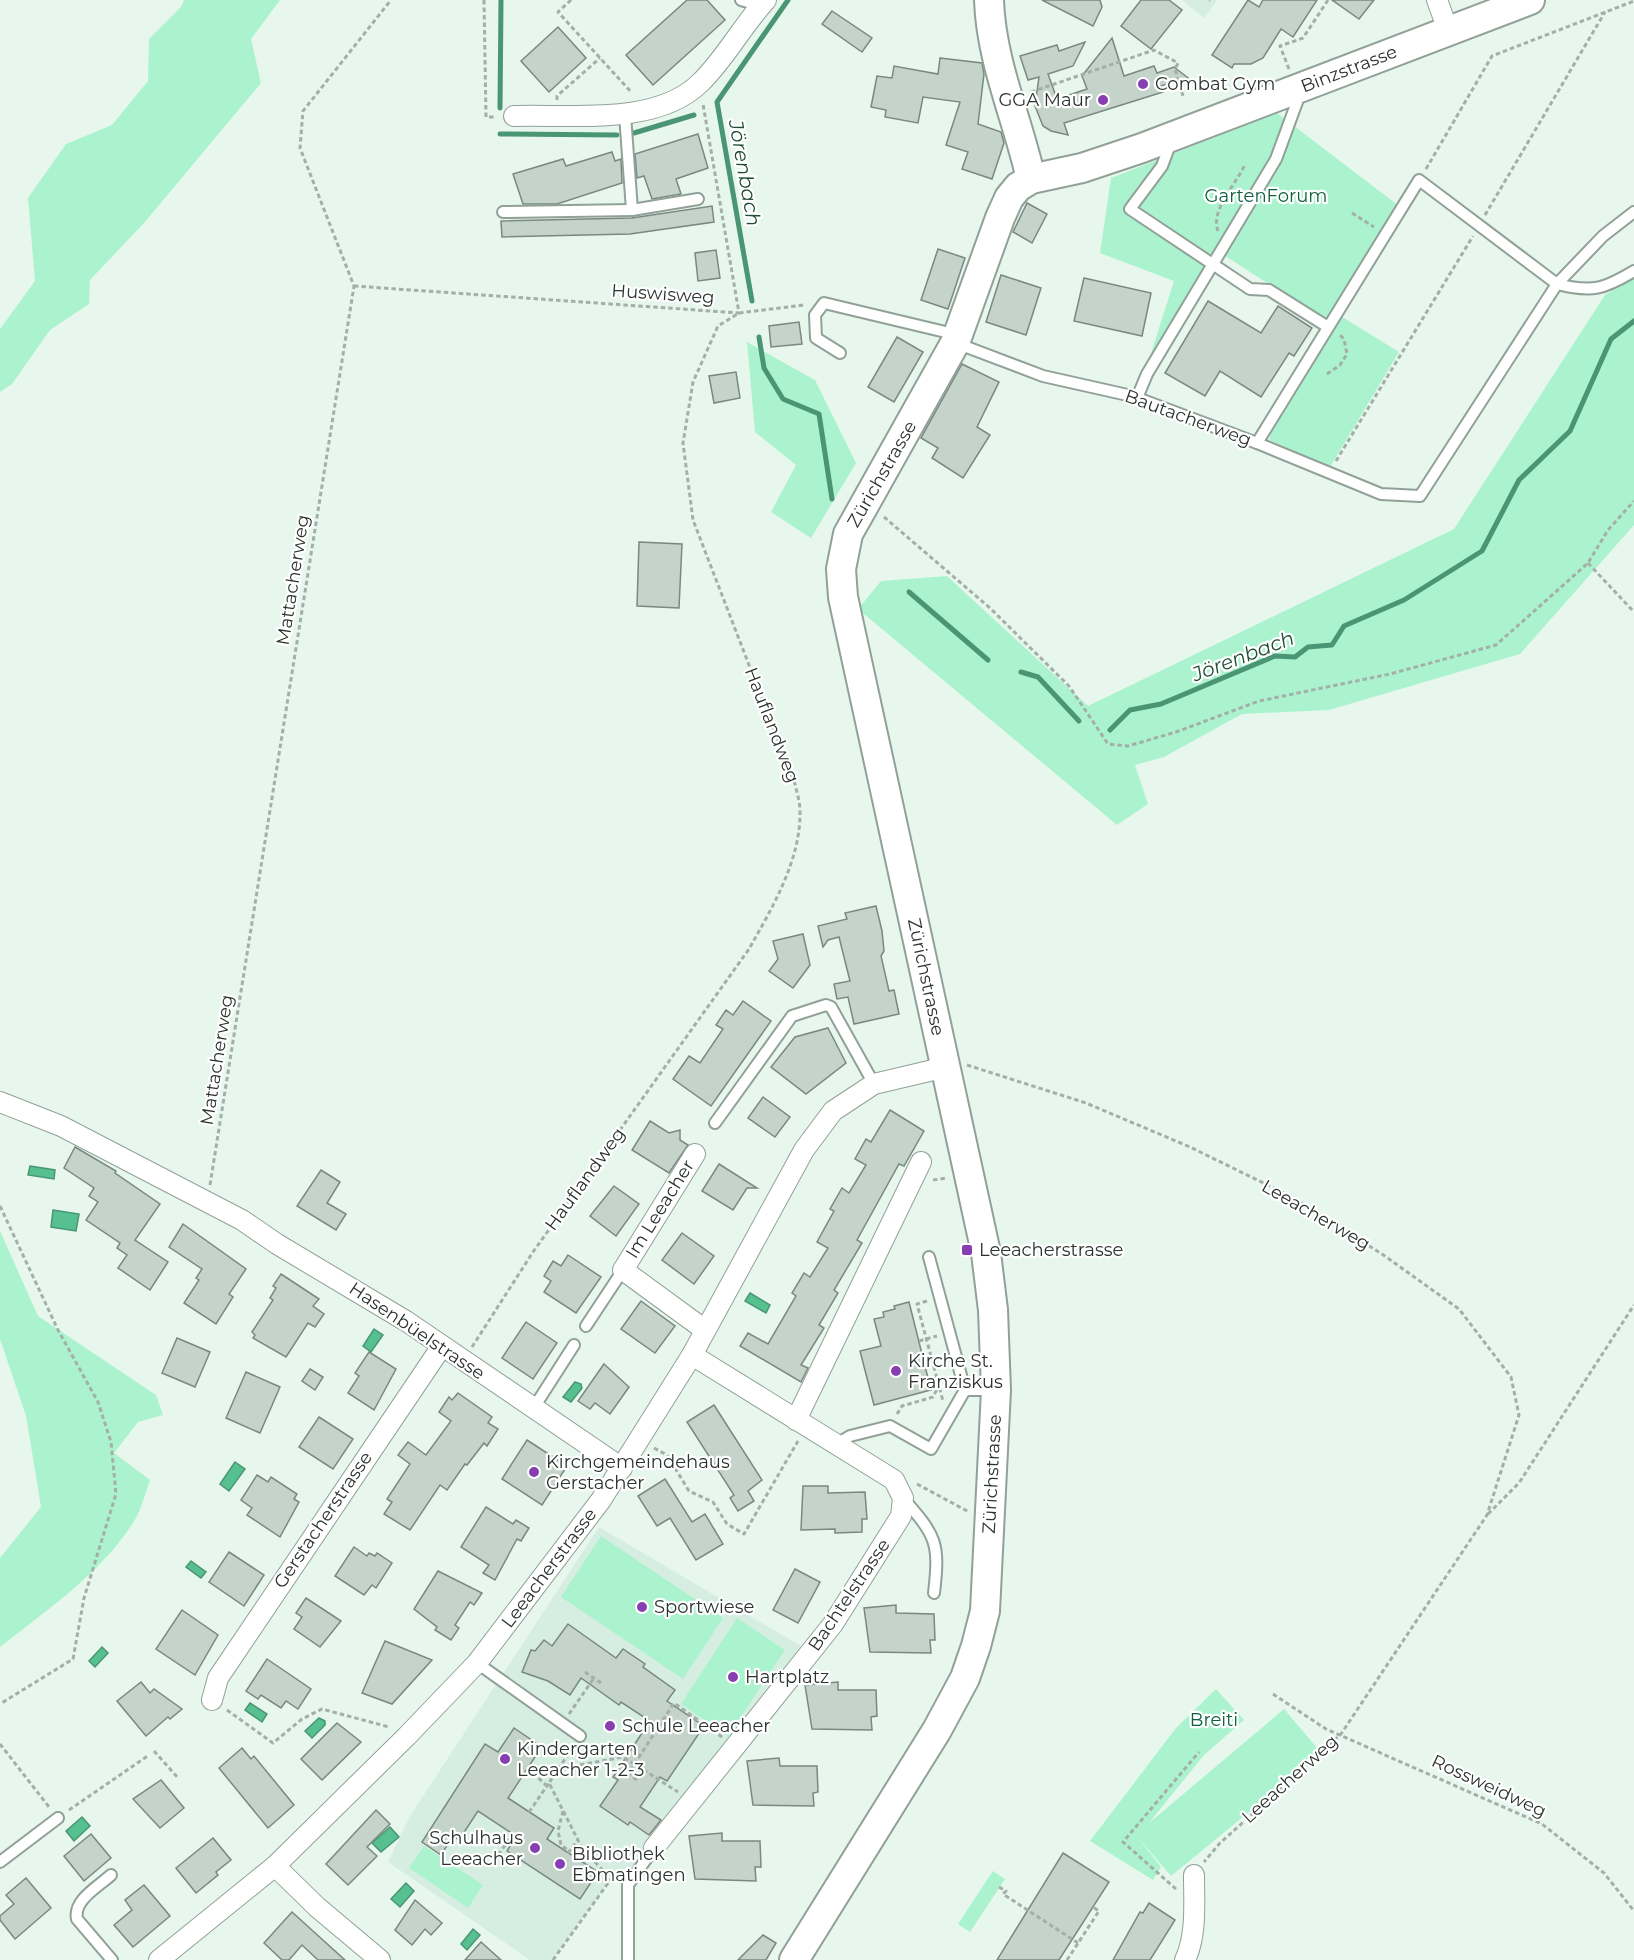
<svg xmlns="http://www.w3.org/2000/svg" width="1634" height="1960" font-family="Montserrat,sans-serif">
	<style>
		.built { fill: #d6eee1 }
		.green { fill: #abf3ce }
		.water { fill: #57c090; stroke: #4a9573; stroke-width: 1.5 }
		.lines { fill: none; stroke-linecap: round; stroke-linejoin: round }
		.stream { stroke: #4a9573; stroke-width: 5 }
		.building { fill: #c4d4cb; stroke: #798880; stroke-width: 1.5 }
		.service-casing { stroke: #91a198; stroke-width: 14 }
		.minor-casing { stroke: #91a198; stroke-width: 22 }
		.secondary-casing { stroke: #91a198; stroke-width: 32 }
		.path { stroke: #a3afa8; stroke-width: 3; stroke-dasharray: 4.5 3; stroke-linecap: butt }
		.service { stroke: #fff; stroke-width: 10 }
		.minor { stroke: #fff; stroke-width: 20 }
		.secondary { stroke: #fff; stroke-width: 28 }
		.poi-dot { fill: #873eb0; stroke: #fff; stroke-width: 2 }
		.labels { text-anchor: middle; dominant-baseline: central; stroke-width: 4.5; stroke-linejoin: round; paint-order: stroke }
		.street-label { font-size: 18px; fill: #2c322f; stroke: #fff }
		.poi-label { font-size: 18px; fill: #2c322f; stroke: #fff; text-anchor: start }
		.park-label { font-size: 18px; fill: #0d6040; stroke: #fff }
		.water-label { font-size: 20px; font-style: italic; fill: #204c37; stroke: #fff }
	</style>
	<rect width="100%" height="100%" fill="#e7f7ee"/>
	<g class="built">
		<polygon points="1182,0 1217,0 1204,18"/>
		<polygon points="599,1527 811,1652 628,1885 611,1879 552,1960 530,1960 388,1862 410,1816"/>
	</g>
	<g class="green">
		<polygon points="184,0 280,0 251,39 261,83 144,223 90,280 89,304 50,330 12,384 0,392 0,329 35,281 28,198 66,144 112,125 148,81 149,39 181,7"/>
		<polygon points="1277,113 1399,206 1334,312 1399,352 1330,467 1269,440 1272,427 1335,327 1216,250 1146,369 1174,281 1100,253 1111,178"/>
		<polygon points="1634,278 1634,525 1520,654 1329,710 1242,714 1164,757 1135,765 1148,804 1117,825 858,609 881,581 947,576 1088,706 1454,529 1605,295"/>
		<polygon points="747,342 815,380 856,463 811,538 771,512 796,465 755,432"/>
		<path d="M 0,1231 L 38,1316 L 156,1395 L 163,1415 L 138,1422 L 114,1453 L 150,1480 C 145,1494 141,1511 133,1523 C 100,1574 47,1610 0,1647 L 0,1558 L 41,1507 L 26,1416 L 0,1339 Z"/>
		<polygon points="601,1536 723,1618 683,1679 561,1597"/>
		<polygon points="737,1618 785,1650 728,1736 681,1704"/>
		<polygon points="1216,1689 1244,1720 1204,1755 1149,1823 1284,1709 1318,1749 1254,1808 1171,1876 1137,1836 1161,1867 1153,1880 1090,1841 1176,1728"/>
		<polygon points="424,1846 483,1885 468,1908 409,1868"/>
		<polygon points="993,1871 1005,1879 970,1932 958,1924"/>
	</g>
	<g class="water">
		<polygon points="30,1166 55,1170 54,1179 28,1175"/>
		<polygon points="53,1210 79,1214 76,1231 51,1227"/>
		<polygon points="750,1293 770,1305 766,1313 745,1301"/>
		<polygon points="374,1329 383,1335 371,1352 363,1346"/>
		<polygon points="575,1382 581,1384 582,1388 571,1402 563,1397"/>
		<polygon points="235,1462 245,1469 229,1491 220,1484"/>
		<polygon points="191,1561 206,1572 201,1578 186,1567"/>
		<polygon points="102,1647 108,1653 95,1667 89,1661"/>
		<polygon points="250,1703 267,1714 262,1722 245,1710"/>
		<polygon points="319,1718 325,1721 325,1725 312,1738 305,1731"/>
		<polygon points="82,1817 90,1826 74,1841 66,1831"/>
		<polygon points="390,1827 399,1837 381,1852 372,1843"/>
		<polygon points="406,1883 414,1891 400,1907 391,1899"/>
		<polygon points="473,1929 480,1935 467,1950 461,1944"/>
	</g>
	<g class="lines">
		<g class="stream">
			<polyline points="500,108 501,0"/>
			<polyline points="634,133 694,115"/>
			<polyline points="500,134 617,135"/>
			<polyline points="752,301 717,102 788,0"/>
			<polyline points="759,337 764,368 783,399 819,414 832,499"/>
			<polyline points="909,592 988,660"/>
			<polyline points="1021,672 1038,677 1079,721"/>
			<polyline points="1110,730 1130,710 1161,704 1275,656 1295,657 1308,647 1332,645 1344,626 1404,600 1482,551 1519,480 1570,431 1611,339 1634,321"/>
		</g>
	</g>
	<g class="building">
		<polygon points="687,0 707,0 725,20 653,85 626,55"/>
		<polygon points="1042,0 1100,0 1102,7 1093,26"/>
		<polygon points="1141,0 1169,0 1182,10 1151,49 1121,26"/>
		<polygon points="1248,0 1259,7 1263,0 1317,0 1293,37 1281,29 1263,58 1251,64 1234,64 1232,68 1212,55"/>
		<polygon points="1332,0 1374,0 1359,19"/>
		<polygon points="832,11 872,38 862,52 822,24"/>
		<polygon points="558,27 586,58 549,92 521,61"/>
		<polygon points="1112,38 1124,76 1154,66 1157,73 1174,67 1188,78 1161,86 1163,92 1064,123 1068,135 1051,131 1043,126 1035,106 1039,77 1028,80 1020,56 1057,45 1059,51 1085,42 1073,66 1048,74 1057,99 1087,89 1082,76"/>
		<polygon points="940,58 982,63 984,74 978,124 1001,132 1004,143 992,179 962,169 968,152 946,145 960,102 923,97 918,123 885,117 886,110 871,107 877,76 892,78 894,66 938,74"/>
		<polygon points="698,134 708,168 676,179 681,194 652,199 644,176 637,178 635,154"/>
		<polygon points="612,152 615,161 621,159 622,183 557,204 523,204 513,174 563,159 566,166"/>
		<polygon points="1027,203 1047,214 1032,243 1013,232"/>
		<polygon points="712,206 714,222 630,234 502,237 501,221 632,218"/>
		<polygon points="938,249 965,258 948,309 921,300"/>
		<polygon points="716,250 720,278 698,281 695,253"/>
		<polygon points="1001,275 1041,288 1026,335 986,322"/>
		<polygon points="1084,278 1151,293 1142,336 1074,321"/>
		<polygon points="1208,301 1261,333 1278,306 1312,328 1294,356 1289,353 1261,397 1220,371 1205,396 1165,373"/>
		<polygon points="799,322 802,344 771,347 769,326"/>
		<polygon points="897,337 923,352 894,402 868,387"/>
		<polygon points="962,364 999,382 977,427 990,435 963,478 932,458 938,448 921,438"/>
		<polygon points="736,372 740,398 714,403 709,376"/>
		<polygon points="639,542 682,544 679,608 637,606"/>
		<polygon points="876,906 882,931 884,951 881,956 889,991 894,990 899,1014 854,1024 848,997 837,999 834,984 850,981 839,937 828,940 823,947 818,926 847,919 845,913"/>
		<polygon points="803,934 810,965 793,988 769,971 778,959 773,941"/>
		<polygon points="743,1001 771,1021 711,1106 673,1079 689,1056 700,1063 723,1029 716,1025 726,1010 733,1015"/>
		<polygon points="828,1028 846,1063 806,1094 771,1067 795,1037"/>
		<polygon points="763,1097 790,1117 775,1137 748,1118"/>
		<polygon points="890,1110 924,1131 904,1166 899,1164 857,1240 862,1243 834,1290 838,1293 819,1325 824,1328 801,1365 808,1368 801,1382 740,1346 748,1333 768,1344 796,1296 792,1293 804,1273 810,1277 828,1248 817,1242 834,1211 830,1209 842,1188 849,1193 866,1165 855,1159 866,1139 871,1142"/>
		<polygon points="650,1121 669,1133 680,1130 680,1140 688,1145 669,1173 632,1150"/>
		<polygon points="75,1147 116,1171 115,1173 160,1204 135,1240 168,1262 150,1290 118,1268 127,1255 117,1248 120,1243 86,1220 98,1202 89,1196 94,1188 64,1168"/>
		<polygon points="719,1164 757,1188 747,1188 733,1210 702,1191"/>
		<polygon points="321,1170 340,1182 327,1203 346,1214 336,1230 297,1206"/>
		<polygon points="614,1186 639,1204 616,1236 590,1216"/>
		<polygon points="183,1224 246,1269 229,1294 233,1297 216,1324 184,1303 199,1280 196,1278 202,1269 169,1247"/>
		<polygon points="682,1233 714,1256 694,1284 662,1260"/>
		<polygon points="568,1255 601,1277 576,1313 544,1292 551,1281 544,1276 553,1261 561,1266"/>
		<polygon points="281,1274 319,1299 313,1306 324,1314 315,1327 308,1323 286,1357 253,1338 255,1335 252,1332 273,1300 270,1298 276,1288 273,1286"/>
		<polygon points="641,1301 675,1326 655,1353 621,1329"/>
		<polygon points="909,1302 931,1390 874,1405 860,1351 881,1346 874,1319 884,1317 883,1312 895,1309 894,1306"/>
		<polygon points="526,1322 557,1343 533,1379 502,1358"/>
		<polygon points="177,1338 210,1352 195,1387 162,1373"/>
		<polygon points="369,1352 396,1369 374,1410 348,1393 359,1376 355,1373"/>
		<polygon points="604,1364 629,1387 610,1414 595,1403 590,1409 578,1401"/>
		<polygon points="310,1369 323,1377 315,1390 302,1381"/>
		<polygon points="246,1372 280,1387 260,1433 226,1418"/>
		<polygon points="458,1393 492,1417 488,1423 498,1429 487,1446 484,1443 467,1465 465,1464 447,1490 440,1485 410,1530 384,1514 392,1502 387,1499 410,1464 398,1455 408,1442 426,1455 451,1421 439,1412 449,1397 452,1400"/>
		<polygon points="714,1405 762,1480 748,1491 754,1501 738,1511 730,1498 734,1495 687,1422"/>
		<polygon points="319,1417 353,1439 333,1469 299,1447"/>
		<polygon points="527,1440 567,1466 542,1505 502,1479"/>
		<polygon points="257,1475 268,1482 271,1477 297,1494 294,1499 299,1502 280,1537 247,1515 252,1508 241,1500"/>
		<polygon points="665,1479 692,1522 705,1514 723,1544 696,1560 670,1518 657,1526 638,1496"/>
		<polygon points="803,1486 828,1486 828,1493 865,1492 867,1519 862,1519 862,1532 835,1533 835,1529 801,1530"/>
		<polygon points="486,1507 513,1524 516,1520 529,1528 521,1541 517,1539 495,1580 483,1573 489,1565 461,1547"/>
		<polygon points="354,1547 367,1556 369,1553 375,1556 377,1553 392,1563 376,1588 372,1585 364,1595 335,1576"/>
		<polygon points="229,1552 264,1575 244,1606 209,1582"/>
		<polygon points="795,1569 820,1582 798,1623 773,1610"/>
		<polygon points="438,1571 482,1593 474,1605 470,1602 455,1625 459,1628 451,1640 435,1630 437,1627 414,1609"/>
		<polygon points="306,1598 341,1621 320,1647 294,1629 302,1617 296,1613"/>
		<polygon points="896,1605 896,1613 934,1614 935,1640 930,1640 931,1653 870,1652 864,1608"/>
		<polygon points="182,1610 218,1635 195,1675 156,1649"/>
		<polygon points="568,1624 616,1658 623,1649 645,1664 643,1667 675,1690 667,1701 704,1726 667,1781 660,1777 640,1807 661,1820 649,1835 630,1822 628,1825 600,1806 618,1780 613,1777 650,1721 621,1702 619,1705 581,1678 570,1695 548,1681 522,1672 531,1650 535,1651 544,1640 552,1646"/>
		<polygon points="385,1641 432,1660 392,1704 362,1693"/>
		<polygon points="267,1659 311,1689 298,1709 286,1701 281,1708 261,1695 258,1699 246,1691"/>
		<polygon points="141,1682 150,1693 154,1689 182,1709 170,1719 168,1717 146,1736 117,1701"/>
		<polygon points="838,1682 838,1690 876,1690 877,1716 871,1717 872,1730 812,1729 805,1685"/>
		<polygon points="337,1723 361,1742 322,1780 301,1759"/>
		<polygon points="514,1728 536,1743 533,1747 539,1751 508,1798 554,1828 547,1839 598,1872 580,1899 507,1851 516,1836 478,1811 459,1840 453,1836 441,1855 422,1842 485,1744 498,1752"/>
		<polygon points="242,1748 251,1759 254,1756 294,1805 268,1828 219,1768"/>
		<polygon points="779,1758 780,1766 817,1766 818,1792 813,1793 814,1806 753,1805 747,1761"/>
		<polygon points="161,1780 184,1808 160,1828 133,1799"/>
		<polygon points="376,1810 390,1824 367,1847 377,1856 348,1885 326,1864"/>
		<polygon points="722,1833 722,1841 760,1841 761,1867 755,1867 756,1881 695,1879 689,1836"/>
		<polygon points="91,1834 111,1858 84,1881 64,1856"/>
		<polygon points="213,1838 231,1860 216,1872 218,1875 196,1893 176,1868"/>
		<polygon points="1063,1853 1109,1882 1059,1960 997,1960"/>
		<polygon points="26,1878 51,1908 15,1939 0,1920 0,1916 14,1904 6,1895"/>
		<polygon points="144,1885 170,1916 133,1947 114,1925 132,1910 125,1900"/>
		<polygon points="415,1900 442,1923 431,1935 425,1929 412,1945 395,1930"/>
		<polygon points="1149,1903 1175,1920 1150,1960 1113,1960 1140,1912 1143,1913"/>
		<polygon points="292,1912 314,1932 345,1960 318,1960 302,1945 289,1960 282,1960 264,1943"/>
		<polygon points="763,1935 776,1943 766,1960 738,1960"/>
		<polygon points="481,1942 501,1960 465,1960"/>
	</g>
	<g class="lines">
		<defs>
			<g id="service">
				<polyline points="741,0 761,6"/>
				<polyline points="625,115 632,210 698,199"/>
				<polyline points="1171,142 1162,166 1130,209 1250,289 1269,290 1328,327"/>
				<polyline points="503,212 632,210"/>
				<polyline points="956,343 1043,376 1132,396 1257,443 1381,494 1420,496 1557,284 1603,236 1634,212"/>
				<polyline points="840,353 816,338 815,315 824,303 958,335"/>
				<polyline points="1137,398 1147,374 1276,159 1297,102 1295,92"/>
				<path d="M 1257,443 L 1419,180 L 1557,284 C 1592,293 1604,289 1634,271"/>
				<polyline points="715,1123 792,1016 826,1005 831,1007 874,1084"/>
				<polyline points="929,1257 965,1390"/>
				<polyline points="586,1326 623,1270"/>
				<polyline points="533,1409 574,1345"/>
				<polyline points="837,1444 850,1436 890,1426 931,1449 965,1390 996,1390"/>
				<path d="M 903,1498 C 936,1536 940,1542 934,1593"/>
				<polyline points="477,1663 580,1736"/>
				<polyline points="0,1862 58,1818"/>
				<path d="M 111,1875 C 98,1887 73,1900 77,1919 L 112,1960"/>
				<polyline points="628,1960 628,1885 654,1848"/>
			</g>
			<g id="minor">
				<polyline points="1437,0 1448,30"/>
				<path d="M 514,116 C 571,114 656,126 700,83 C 725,59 742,26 766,0"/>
				<polyline points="0,1102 61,1126 242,1220 277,1244 406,1321 622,1468"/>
				<polyline points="695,1154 623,1270 705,1330"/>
				<polyline points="796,1420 921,1162"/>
				<polyline points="212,1700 218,1678 442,1346"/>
				<polyline points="654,1848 833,1624 901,1516 903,1498 894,1480 692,1355"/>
				<polyline points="275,1866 317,1907 380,1960"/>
				<polyline points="159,1960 275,1866 407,1736 477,1663 601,1500 692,1355 804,1150 833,1111 874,1084 946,1067"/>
				<path d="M 1185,1960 C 1197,1935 1194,1902 1194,1875"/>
			</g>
			<g id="secondary">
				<path d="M 989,0 C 991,62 1018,120 1031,179"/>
				<polyline points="794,1960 937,1730 965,1678 976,1646 985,1611 996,1390 993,1310 986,1253 843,597 841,569 848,534 955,343 1000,218 1009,198 1018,187 1031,179 1082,168 1142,148 1530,0"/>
			</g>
		</defs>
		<use href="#service" class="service-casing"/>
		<use href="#minor" class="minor-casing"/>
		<use href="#secondary" class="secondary-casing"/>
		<g class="path">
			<polyline points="484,0 486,117 495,117"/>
			<polyline points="571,0 558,12 632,93"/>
			<polyline points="1209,0 1210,0"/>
			<polyline points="1289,69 1280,46 1303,38 1328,0"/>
			<polyline points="1031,92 1154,50 1178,63 1175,69 1183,96"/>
			<polyline points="557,100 557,96 600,58"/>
			<polyline points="1426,169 1492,56 1634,1"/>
			<polyline points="1352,213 1374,227"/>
			<polyline points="1485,215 1605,12"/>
			<path d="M 1218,231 C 1210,209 1237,184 1245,164"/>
			<polyline points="354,286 739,313 703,104"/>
			<polyline points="1327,374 1340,365 1347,354 1344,339 1340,335"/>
			<polyline points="1336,461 1473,236"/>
			<polyline points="884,517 990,608 1069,686 1108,744 1128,746 1176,732 1259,701 1390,674 1496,645 1588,563 1608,530 1634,501"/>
			<polyline points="1588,563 1634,612"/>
			<polyline points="967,1065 1086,1103 1190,1147 1290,1196 1382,1254 1459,1309 1511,1377 1519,1415 1487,1515 1341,1734 1220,1843 1204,1862"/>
			<polyline points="933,1180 947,1178"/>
			<polyline points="210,1185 354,286 300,148 303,111 391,0"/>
			<polyline points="0,1206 58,1330 98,1402 111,1442 116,1494 84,1598 73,1659 0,1704"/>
			<polyline points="927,1301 917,1304 943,1401"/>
			<polyline points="919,1341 937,1336"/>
			<path d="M 472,1347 L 533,1252 L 749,949 C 772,908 801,860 800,811 C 800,802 797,793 795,784 L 693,520 L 683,443 L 693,382 L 718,326 L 739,313 L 804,305"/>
			<polyline points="897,1414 902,1406 933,1397 938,1387"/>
			<polyline points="654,1448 667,1455 689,1491 713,1502 727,1524 744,1534 798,1441"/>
			<polyline points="917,1484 969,1512"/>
			<polyline points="1488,1514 1519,1483 1634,1305"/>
			<polyline points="585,1672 601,1683"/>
			<polyline points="1273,1694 1326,1729 1542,1824 1604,1873 1634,1911"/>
			<polyline points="227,1710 273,1743 302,1719 322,1709 389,1727"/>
			<polyline points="569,1714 594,1678"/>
			<polyline points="0,1744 49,1807"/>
			<polyline points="573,1747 549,1783 582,1848 611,1879 617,1881"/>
			<polyline points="154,1751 179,1779"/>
			<polyline points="558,1769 623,1757 678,1792"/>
			<polyline points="533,1773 547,1786"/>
			<polyline points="637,1780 628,1774 674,1703 722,1737"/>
			<polyline points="69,1810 149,1755"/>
			<polyline points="563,1811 558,1831 561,1845 569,1851"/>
			<polyline points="529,1812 549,1783"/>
			<polyline points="568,1853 578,1840"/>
			<polyline points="494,1861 513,1834"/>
			<polyline points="999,1887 1006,1891 1003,1894 1078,1943"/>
			<polyline points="1176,1889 1123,1842 1199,1752"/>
			<polyline points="553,1960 611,1879"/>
			<polyline points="1067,1960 1099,1911 1093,1907"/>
		</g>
		<use href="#service" class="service"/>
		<use href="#minor" class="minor"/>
		<use href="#secondary" class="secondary"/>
	</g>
	<g class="poi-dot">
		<circle cx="1143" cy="84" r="6"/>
		<circle cx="1103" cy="100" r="6"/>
		<rect x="961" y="1244" width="12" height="12" rx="3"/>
		<circle cx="896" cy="1371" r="6"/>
		<circle cx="534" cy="1472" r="6"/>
		<circle cx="642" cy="1607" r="6"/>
		<circle cx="733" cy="1677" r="6"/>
		<circle cx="610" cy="1726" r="6"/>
		<circle cx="505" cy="1759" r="6"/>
		<circle cx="535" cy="1848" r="6"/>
		<circle cx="560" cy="1864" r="6"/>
	</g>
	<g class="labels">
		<g class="street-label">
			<text transform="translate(1349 69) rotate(-21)">Binzstrasse</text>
			<text transform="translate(663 294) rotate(4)">Huswisweg</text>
			<text transform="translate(1188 418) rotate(20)">Bautacherweg</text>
			<text transform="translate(882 474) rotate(-60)">Zürichstrasse</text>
			<text transform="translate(293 580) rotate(-81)">Mattacherweg</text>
			<text transform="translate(772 725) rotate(69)">Hauflandweg</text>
			<text transform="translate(926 977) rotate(78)">Zürichstrasse</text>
			<text transform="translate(217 1060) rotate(-81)">Mattacherweg</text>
			<text transform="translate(585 1179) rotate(-54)">Hauflandweg</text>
			<text transform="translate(660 1209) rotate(-58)">Im Leeacher</text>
			<text transform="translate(1316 1215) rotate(30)">Leeacherweg</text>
			<text transform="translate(417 1331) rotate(34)">Hasenbüelstrasse</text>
			<text transform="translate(992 1474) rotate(-87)">Zürichstrasse</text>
			<text transform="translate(323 1520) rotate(-56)">Gerstacherstrasse</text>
			<text transform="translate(549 1568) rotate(-53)">Leeacherstrasse</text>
			<text transform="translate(849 1595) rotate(-56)">Bachtelstrasse</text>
			<text transform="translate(1290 1779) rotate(-42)">Leeacherweg</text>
			<text transform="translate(1489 1786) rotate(25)">Rossweidweg</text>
		</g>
		<g class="poi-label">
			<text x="1155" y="84">Combat Gym</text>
			<text x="1091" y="100" text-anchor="end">GGA Maur</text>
			<text x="979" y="1250">Leeacherstrasse</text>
			<text x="908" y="1361">Kirche St.<tspan x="908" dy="21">Franziskus</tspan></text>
			<text x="546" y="1462">Kirchgemeindehaus<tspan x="546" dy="21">Gerstacher</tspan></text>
			<text x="654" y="1607">Sportwiese</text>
			<text x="745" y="1677">Hartplatz</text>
			<text x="622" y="1726">Schule Leeacher</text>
			<text x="517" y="1749">Kindergarten<tspan x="517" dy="21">Leeacher 1-2-3</tspan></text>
			<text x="523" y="1838" text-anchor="end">Schulhaus<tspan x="523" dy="21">Leeacher</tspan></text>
			<text x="572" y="1854">Bibliothek<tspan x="572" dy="21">Ebmatingen</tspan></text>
		</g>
		<g class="park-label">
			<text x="1266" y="196">GartenForum</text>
			<text x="1214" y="1720">Breiti</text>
		</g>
		<g class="water-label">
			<text transform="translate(745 173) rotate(80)">Jörenbach</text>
			<text transform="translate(1243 656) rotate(-21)">Jörenbach</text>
		</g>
	</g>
</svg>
